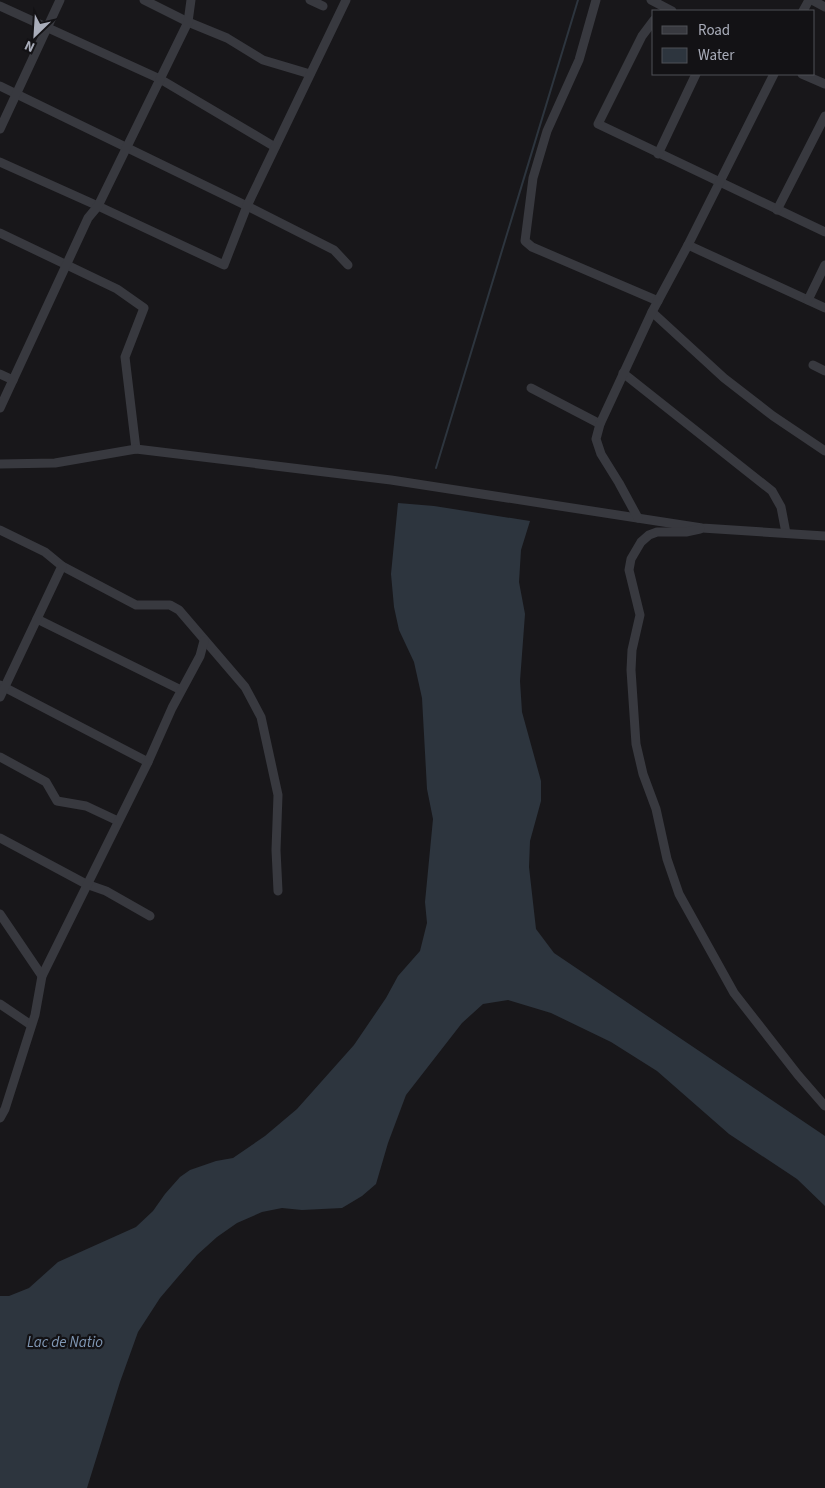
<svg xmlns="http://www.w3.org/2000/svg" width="825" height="1488" font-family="'Source Sans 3',sans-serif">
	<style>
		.water { fill: #2d353e }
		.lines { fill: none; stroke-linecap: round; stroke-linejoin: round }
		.stream { stroke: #2d353e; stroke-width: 2 }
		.minor { stroke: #38393f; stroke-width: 9 }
		.labels { text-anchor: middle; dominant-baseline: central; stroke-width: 4.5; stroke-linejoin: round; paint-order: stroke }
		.water-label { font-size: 15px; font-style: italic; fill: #8098b5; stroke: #131215 }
	</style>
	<rect width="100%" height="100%" fill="#18171a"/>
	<polygon class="water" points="398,503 434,506 530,521 521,550 519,582 525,614 520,681 522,712 541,781 541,801 530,841 529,867 536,929 554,953 825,1136 825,1206 797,1179 729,1134 657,1071 611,1042 551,1013 508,1000 483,1004 462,1023 406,1095 388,1143 376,1184 362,1196 342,1208 302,1210 282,1208 262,1212 237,1223 217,1237 197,1255 177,1278 160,1298 138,1332 120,1382 87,1488 0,1488 0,1296 9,1296 29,1288 58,1262 136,1227 153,1211 165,1194 180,1177 190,1170 216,1161 233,1158 265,1136 297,1109 354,1045 386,998 398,976 420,951 427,923 425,902 433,819 427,789 422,698 414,662 399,630 394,607 391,574"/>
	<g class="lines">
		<polyline class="stream" points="436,468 578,0"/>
		<g class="minor">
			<polyline points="144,0 188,22 227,38 263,60 310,74"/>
			<polyline points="310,0 323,6"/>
			<polyline points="596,0 579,60 547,131 533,178 525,241 532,247 658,301"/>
			<polyline points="651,0 672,11"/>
			<polyline points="812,0 825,7"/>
			<polyline points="0,6 160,79 275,147"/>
			<polyline points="803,11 809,0"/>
			<polyline points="654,20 642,36 598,124 825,232"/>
			<polyline points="802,74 825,84"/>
			<polyline points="0,86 247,206 334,250 348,265"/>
			<polyline points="0,129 60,0"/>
			<polyline points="658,154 696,74"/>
			<polyline points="0,162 98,206 224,265 247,206 346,0"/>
			<polyline points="777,210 825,116"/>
			<polyline points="0,233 117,289 144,308 125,357 136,449"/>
			<polyline points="688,245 825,308"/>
			<polyline points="808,300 825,265"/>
			<polyline points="652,312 724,378 773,416 825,451"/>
			<polyline points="813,365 825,371"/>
			<polyline points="623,373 772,491 781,507 786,533"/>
			<polyline points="0,374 13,380"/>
			<polyline points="531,388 600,424"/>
			<polyline points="0,408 88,218 98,206 188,22 191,0"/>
			<polyline points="0,464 55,463 136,449 391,480 702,528 825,536"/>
			<polyline points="638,518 619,483 601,454 596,439 600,424 652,312 688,245 774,74"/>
			<polyline points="700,529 686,532 657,532 649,535 641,542 631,559 629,570 640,615 632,650 631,670 636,744 643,774 656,809 667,859 679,894 734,993 798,1075 825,1106"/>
			<polyline points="0,530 45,552 62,566 136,605 170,605 179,610 245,687 261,717 278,795 276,850 278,891"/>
			<polyline points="37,619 181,690"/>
			<polyline points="0,685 148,762"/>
			<polyline points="0,697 62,566"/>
			<polyline points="0,757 46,782 57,801 86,806 118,821"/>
			<polyline points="0,838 86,884 106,891 150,916"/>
			<polyline points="0,914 42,976"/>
			<polyline points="0,1004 31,1025"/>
			<polyline points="0,1118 5,1109 35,1015 42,976 148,762 172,708 200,656 204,641"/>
		</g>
	</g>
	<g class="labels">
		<g class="water-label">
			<text x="65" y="1342">Lac de Natio</text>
		</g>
	</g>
	<rect x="652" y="10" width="162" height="65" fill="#131215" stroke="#4f5057"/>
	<rect x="662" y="26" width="25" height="8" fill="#38393f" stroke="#4f5057"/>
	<text x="698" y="35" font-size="15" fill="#a9adba">Road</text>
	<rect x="662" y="48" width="25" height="15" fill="#2d353e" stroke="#4f5057"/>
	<text x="698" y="60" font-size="15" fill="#a9adba">Water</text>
	<g transform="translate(35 35) rotate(205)" stroke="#131215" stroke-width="4" paint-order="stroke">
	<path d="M0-4L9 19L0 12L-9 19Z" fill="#a9adba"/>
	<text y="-8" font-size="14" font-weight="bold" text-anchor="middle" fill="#a9adba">N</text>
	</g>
</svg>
